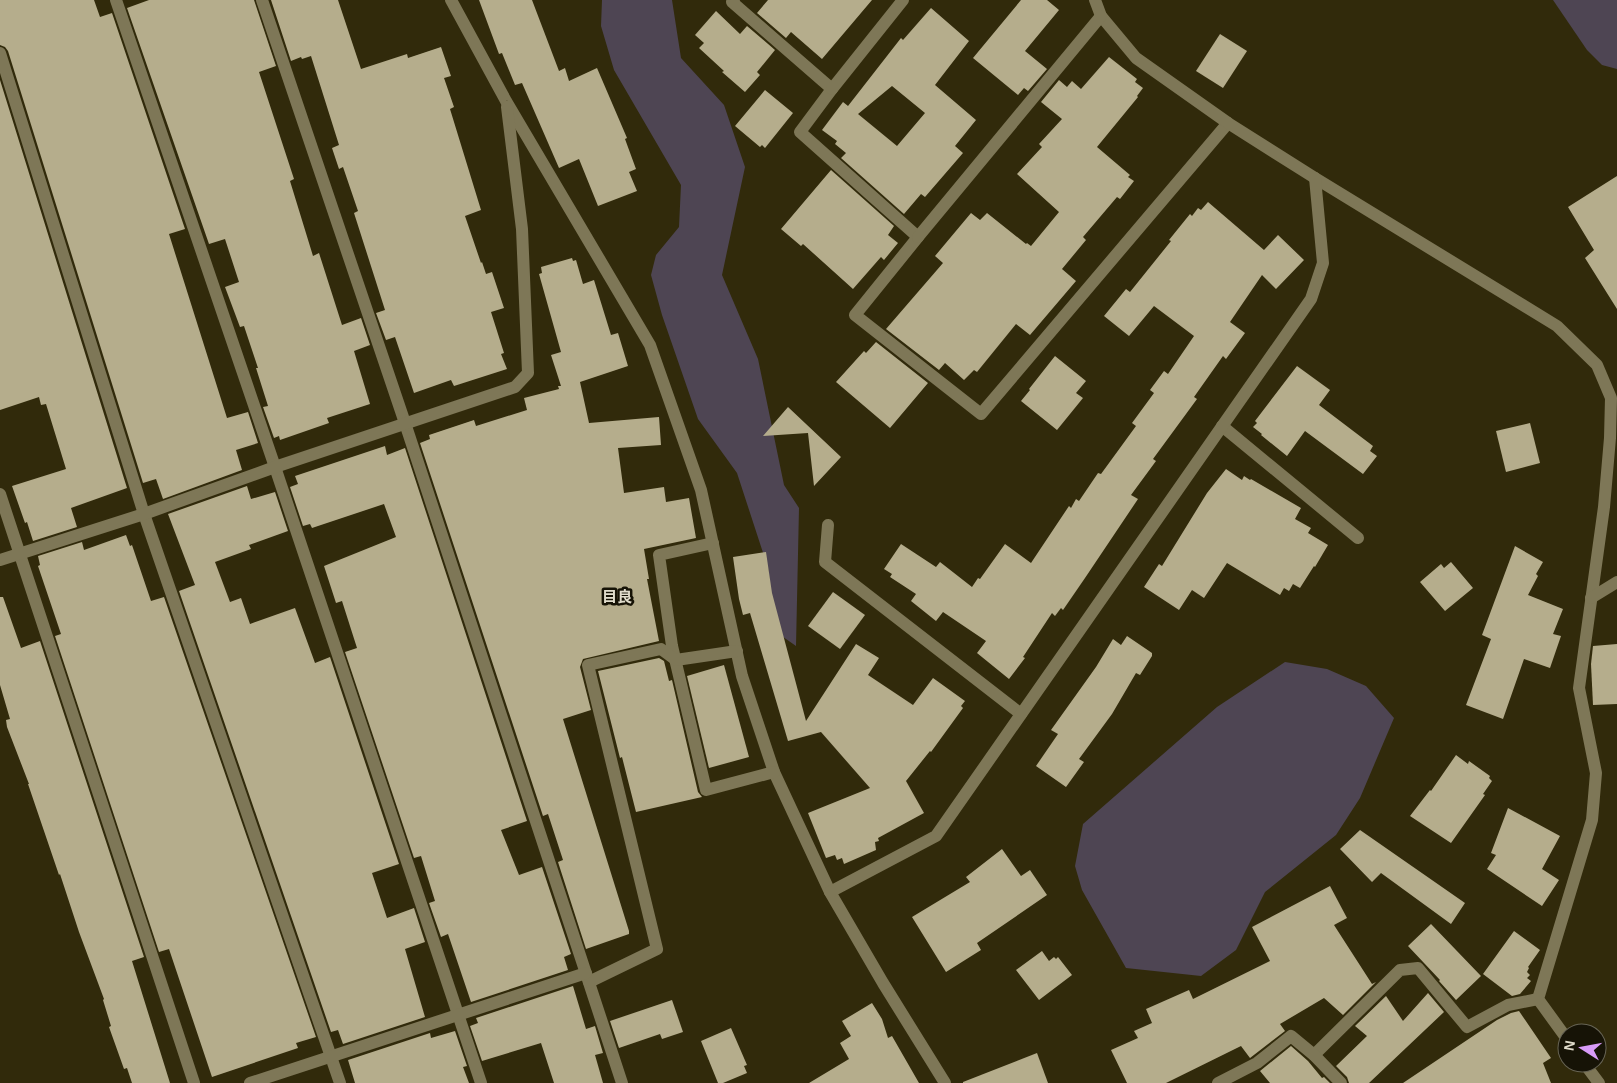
<svg xmlns="http://www.w3.org/2000/svg" width="1617" height="1083" font-family="Arial,'Noto Sans JP',sans-serif">
	<style>
		.green { fill: #4e4553 }
		.building { fill: #b5ad8c; fill-rule: evenodd }
		.lines { fill: none; stroke-linecap: round; stroke-linejoin: round }
		.minor { stroke: #7e7757; stroke-width: 12 }
		.labels { text-anchor: middle; dominant-baseline: central; stroke-width: 5; stroke-linejoin: round; paint-order: stroke }
		.quarter-label { font-size: 15px; font-weight: bold; fill: #e1ddcc; stroke: #161306 }
	</style>
	<rect width="100%" height="100%" fill="#312a0b"/>
	<g class="green">
		<polygon points="602,0 672,0 681,58 724,105 745,167 722,275 758,359 784,485 799,508 796,646 776,632 768,568 737,473 698,419 662,315 651,275 656,255 679,227 681,185 614,70 601,26"/>
		<polygon points="1553,0 1617,0 1617,69 1602,65 1587,50"/>
		<polygon points="1285,662 1327,669 1366,686 1394,718 1360,798 1336,835 1265,892 1236,950 1201,976 1126,968 1082,890 1075,866 1083,824 1217,707"/>
	</g>
	<g class="building">
		<polygon points="0,0 94,0 100,17 112,13 185,229 169,234 227,418 248,412 258,443 236,450 242,470 163,499 156,479 143,483 8,51 5,47 0,45"/>
		<polygon points="149,0 254,0 276,66 259,72 294,179 290,181 313,256 319,253 342,325 361,318 370,345 354,351 370,404 327,418 329,423 280,440 279,436 274,438 263,407 268,406 256,368 258,368 244,326 240,327 225,287 239,282 225,239 209,244 127,8"/>
		<polygon points="271,0 338,0 361,69 407,54 408,58 441,47 451,76 444,78 454,107 450,109 481,210 465,216 481,263 482,262 486,274 492,272 504,308 491,312 504,353 501,354 507,369 454,386 451,380 414,393 395,337 386,340 376,313 385,310 354,213 358,211 343,167 339,169 332,148 339,145 311,56 302,59 301,57 291,61"/>
		<polygon points="479,0 532,0 559,71 565,68 569,81 597,68 627,138 625,139 636,169 629,172 637,191 598,206 579,159 559,168 522,83 515,85 502,53 499,54"/>
		<polygon points="768,0 872,0 822,59 791,32 786,38 757,13"/>
		<polygon points="1021,0 1047,0 1059,10 1025,51 1047,69 1028,91 1024,88 1018,95 973,58"/>
		<path d="M 931,8 L 969,41 L 935,85 L 976,120 L 955,146 L 963,153 L 925,197 L 921,194 L 904,214 L 841,158 L 846,153 L 835,144 L 837,141 L 822,130 L 843,102 L 848,106 L 901,38 L 903,40 ZM 892,86 L 925,113 L 897,146 L 858,114 Z"/>
		<polygon points="716,11 740,34 747,26 775,50 757,72 760,75 745,92 722,72 724,71 699,48 704,43 695,35"/>
		<polygon points="1220,34 1247,51 1223,88 1196,71"/>
		<polygon points="1109,57 1137,79 1135,82 1143,88 1137,96 1138,97 1097,147 1130,175 1128,177 1134,181 1120,199 1117,197 1083,237 1086,240 1062,269 1076,281 1030,335 1016,324 977,372 974,370 964,380 945,363 939,370 886,329 943,263 935,256 971,213 980,220 987,213 1026,244 1027,243 1031,246 1059,212 1017,174 1042,147 1039,144 1062,119 1041,102 1059,80 1067,87 1072,81 1081,89"/>
		<polygon points="0,80 127,488 71,508 77,527 33,541 27,522 25,523 12,486 66,469 46,404 41,405 39,397 0,410"/>
		<polygon points="765,90 793,113 765,148 762,145 760,147 735,126"/>
		<polygon points="831,170 894,226 888,235 898,243 884,260 881,257 853,289 803,244 801,246 781,229"/>
		<polygon points="1617,176 1617,309 1585,258 1594,250 1568,207"/>
		<polygon points="1208,202 1264,250 1278,235 1304,260 1276,289 1262,275 1230,322 1245,333 1226,359 1223,356 1194,397 1197,399 1153,459 1156,461 1131,495 1138,499 1085,578 1063,610 1061,608 1055,616 1052,613 1023,657 1025,658 1009,679 977,653 986,641 943,612 936,621 911,601 916,594 890,577 892,574 884,569 901,544 936,567 940,562 972,587 978,578 980,579 1005,544 1031,563 1069,506 1071,508 1076,499 1079,501 1098,473 1101,474 1136,426 1132,423 1154,393 1150,390 1164,371 1168,374 1194,336 1154,306 1129,336 1104,316 1126,289 1130,292 1171,241 1169,240 1190,214 1192,216 1198,208 1201,210"/>
		<polygon points="572,258 573,261 576,260 583,284 594,280 611,335 618,333 628,366 580,382 589,423 659,417 661,445 618,448 624,493 664,487 666,502 689,498 696,538 644,549 649,579 647,579 659,641 583,659 580,667 591,710 563,719 629,931 629,934 586,949 558,862 563,860 548,814 543,816 420,443 430,439 429,435 474,420 476,426 527,410 524,398 559,389 558,386 561,386 551,355 561,352 539,274 542,273 541,267"/>
		<polygon points="876,342 928,383 890,428 836,382 864,351 866,353"/>
		<polygon points="1055,356 1086,381 1076,393 1083,398 1057,430 1021,401 1030,390 1029,389"/>
		<polygon points="1297,366 1330,390 1319,405 1373,446 1370,451 1377,456 1363,474 1305,431 1287,456 1261,435 1262,434 1253,427 1257,423 1255,421"/>
		<polygon points="788,407 841,457 814,486 808,433 763,436"/>
		<polygon points="1530,423 1540,463 1506,472 1496,431"/>
		<polygon points="385,446 387,455 405,448 527,821 501,830 519,875 542,867 571,954 564,957 568,970 471,1002 448,934 441,937 429,903 435,901 421,856 414,858 345,652 357,648 342,601 336,603 324,566 396,537 384,504 312,528 310,524 303,526 290,487 298,484 295,476"/>
		<polygon points="1226,469 1242,480 1244,476 1250,480 1251,479 1301,508 1295,519 1311,528 1308,533 1328,545 1315,567 1314,566 1300,588 1293,584 1289,591 1284,588 1280,595 1227,563 1204,598 1192,590 1179,610 1144,587 1159,564 1162,566 1207,493"/>
		<polygon points="247,486 251,499 275,492 288,531 249,545 251,549 215,562 230,602 241,598 250,624 295,608 315,663 330,657 399,864 372,873 387,918 414,908 425,942 405,949 425,1017 343,1044 338,1030 331,1032 179,591 195,585 168,514"/>
		<polygon points="126,535 130,546 132,545 151,601 164,597 316,1037 296,1043 298,1048 212,1077 169,949 159,952 55,636 61,634 38,566 40,565 38,556 82,542 84,550"/>
		<polygon points="1515,546 1543,562 1536,574 1538,576 1528,595 1563,609 1553,634 1561,636 1550,668 1524,659 1503,719 1466,705 1491,639 1482,635"/>
		<polygon points="766,552 772,593 806,721 856,644 879,658 868,675 913,705 933,678 965,701 961,706 963,708 931,752 930,751 906,781 924,813 878,838 879,841 875,842 876,850 844,864 842,858 837,860 835,855 826,858 808,813 870,788 821,732 788,741 750,613 743,615 739,599 733,557"/>
		<polygon points="1451,562 1473,588 1445,611 1420,582 1441,564 1444,568"/>
		<polygon points="833,592 865,615 840,649 808,626"/>
		<polygon points="0,597 3,597 21,648 40,641 144,957 132,961 170,1083 132,1083 127,1068 124,1069 109,1027 111,1026 103,1000 104,999 79,932 60,874 59,875 28,784 29,784 7,727 6,720 10,719 0,685"/>
		<polygon points="1127,636 1152,653 1152,656 1140,675 1136,673 1112,714 1079,759 1084,762 1066,787 1036,766 1058,734 1051,730 1096,667 1113,639 1121,645"/>
		<polygon points="1617,644 1617,704 1593,705 1591,664 1593,646"/>
		<polygon points="659,658 664,661 669,681 672,680 698,792 702,797 636,812 622,757 620,758 598,671"/>
		<polygon points="724,665 749,757 709,768 687,676"/>
		<polygon points="1456,755 1468,764 1469,761 1490,776 1489,778 1492,781 1483,794 1485,795 1451,843 1410,816 1430,790 1431,791"/>
		<polygon points="1508,808 1560,836 1542,869 1559,880 1542,906 1487,869 1496,855 1491,853"/>
		<polygon points="1360,830 1465,903 1451,924 1381,873 1372,882 1340,849"/>
		<polygon points="1002,849 1021,876 1030,870 1047,895 977,943 981,950 946,972 912,917 970,882 966,877"/>
		<polygon points="1330,886 1347,918 1334,925 1372,984 1376,982 1343,1015 1324,998 1280,1024 1285,1031 1250,1058 1241,1046 1166,1083 1127,1083 1111,1050 1138,1038 1134,1031 1152,1023 1146,1009 1189,990 1193,999 1270,961 1252,927"/>
		<polygon points="1431,924 1481,976 1456,1000 1439,981 1440,980 1408,946"/>
		<polygon points="1514,931 1540,950 1528,967 1529,968 1527,972 1530,975 1527,978 1531,981 1520,994 1512,996 1483,974"/>
		<polygon points="1042,951 1049,961 1054,957 1056,959 1058,957 1072,975 1039,1000 1016,970"/>
		<polygon points="573,986 586,1029 595,1026 603,1053 595,1055 603,1083 554,1083 541,1043 482,1061 470,1026 478,1023 476,1018"/>
		<polygon points="1428,993 1444,1012 1369,1083 1349,1083 1347,1077 1336,1066 1367,1036 1355,1026 1386,996 1403,1021"/>
		<polygon points="672,1000 683,1032 662,1039 660,1034 619,1048 610,1021"/>
		<polygon points="872,1003 882,1019 888,1038 892,1036 919,1083 809,1083 849,1059 840,1043 851,1036 842,1021"/>
		<polygon points="1519,1011 1551,1058 1543,1063 1551,1083 1403,1083 1497,1020 1511,1013"/>
		<polygon points="731,1028 747,1065 744,1066 747,1073 723,1083 718,1083 701,1041"/>
		<polygon points="455,1031 467,1066 463,1067 469,1083 355,1083 348,1060 430,1033 431,1038"/>
		<polygon points="1291,1046 1308,1061 1322,1078 1324,1077 1330,1083 1270,1083 1260,1071"/>
		<polygon points="1037,1053 1048,1083 963,1083 963,1082"/>
	</g>
	<g class="lines">
		<g class="minor">
			<polyline points="116,0 275,467 481,1083"/>
			<polyline points="262,0 405,423 622,1083"/>
			<polyline points="451,0 506,101 650,345 701,490 742,676 774,772 830,892 883,983 945,1083"/>
			<polyline points="734,0 732,2 832,89 800,132 918,237 855,315 981,414 1228,123"/>
			<polyline points="1095,0 1101,16 1136,58 1228,123 1315,178 1557,326 1597,365 1611,398 1610,438 1604,507 1579,688 1596,773 1592,820 1538,999 1567,1039"/>
			<polyline points="0,53 144,514 340,1083"/>
			<polyline points="832,89 903,0"/>
			<polyline points="918,237 1101,16"/>
			<polyline points="1222,426 1358,538"/>
			<polyline points="0,494 194,1083"/>
			<polyline points="828,525 825,562 1021,714"/>
			<polyline points="713,543 659,555 672,646 706,790 774,772"/>
			<polyline points="0,560 144,514 275,467 515,387 528,373 522,229 507,107"/>
			<polyline points="1591,598 1617,582"/>
			<polyline points="830,892 936,836 1311,299 1323,263 1315,178"/>
			<polyline points="589,982 657,949 588,665 661,649 676,660 737,651"/>
			<polyline points="1314,1055 1400,970 1418,968 1467,1027 1508,1005 1538,999"/>
			<polyline points="1584,1063 1599,1083"/>
			<polyline points="250,1083 586,973"/>
			<polyline points="1218,1083 1257,1063 1291,1036 1314,1055 1341,1083"/>
		</g>
	</g>
	<g class="labels">
		<g class="quarter-label">
			<text x="617" y="596">目良</text>
		</g>
	</g>
	<g transform="translate(1582 1048) rotate(281)"><circle r="24" fill="#161306" stroke="#676455"/>
	<path d="M0-4L9 19L0 12L-9 19Z" fill="#d89bf8"/>
	<text y="-8" font-size="14" font-weight="bold" text-anchor="middle" fill="#e1ddcc">N</text>
	</g>
</svg>
